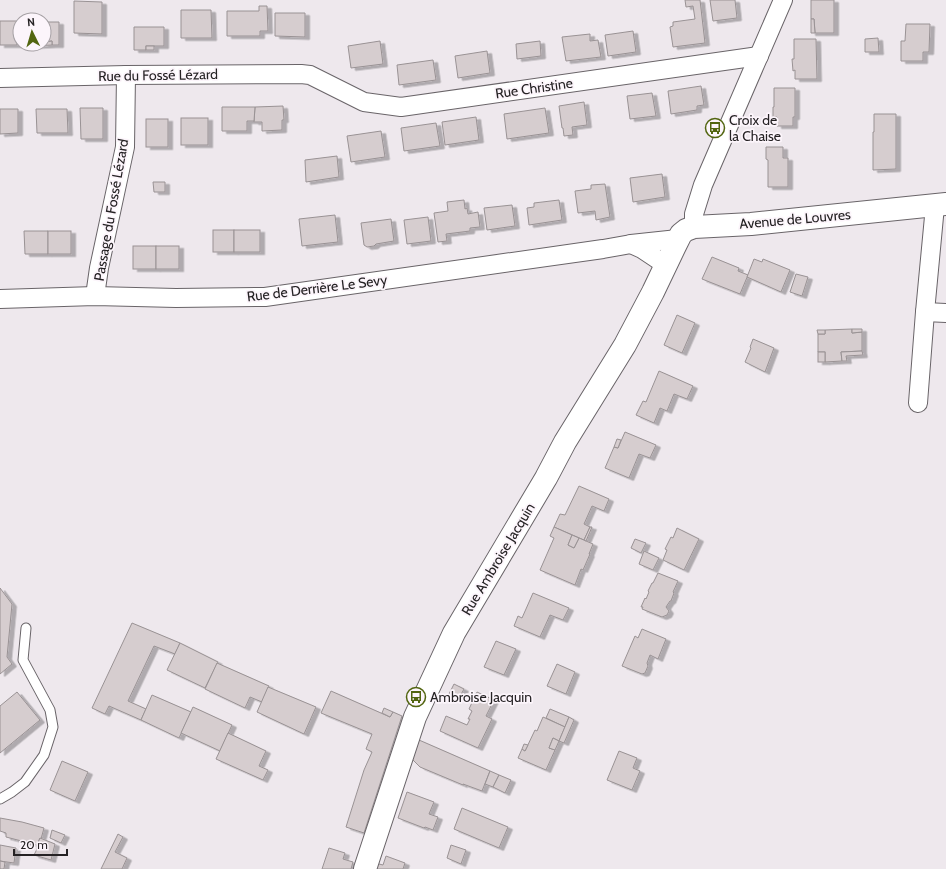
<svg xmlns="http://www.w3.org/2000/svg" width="946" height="869" font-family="Cabin,sans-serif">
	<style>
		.building { fill: #d6cdcf; stroke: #999294; filter: url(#shadow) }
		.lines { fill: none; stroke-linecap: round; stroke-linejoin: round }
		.lane-casing { stroke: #696468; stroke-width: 11 }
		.street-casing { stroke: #696468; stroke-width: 20 }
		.secondary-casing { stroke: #696468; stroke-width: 24 }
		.lane { stroke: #fff; stroke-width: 9 }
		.street { stroke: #fff; stroke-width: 18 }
		.secondary { stroke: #fff; stroke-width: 22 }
		.labels { text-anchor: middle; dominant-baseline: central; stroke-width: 3.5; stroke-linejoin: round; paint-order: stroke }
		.street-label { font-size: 14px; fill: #252224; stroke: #fcf5fb }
		.poi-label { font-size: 14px; fill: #252224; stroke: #fcf5fb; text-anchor: start }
	</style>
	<defs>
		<filter id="shadow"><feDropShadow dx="4.5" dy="2.5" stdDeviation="0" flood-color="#0004"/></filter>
	</defs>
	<rect width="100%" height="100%" fill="#eee8ed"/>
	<g class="building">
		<polygon points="685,0 700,0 705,43 673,47 670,27 673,26 673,22 695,19 693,6 686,7"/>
		<polygon points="710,0 735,0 737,18 713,21"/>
		<polygon points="811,0 834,0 834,33 815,33 814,19 811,19"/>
		<polygon points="74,1 102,2 102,34 74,33"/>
		<polygon points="259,6 267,6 268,31 260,31 260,36 227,36 227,11 259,11"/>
		<polygon points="181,10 211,10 212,38 181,38"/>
		<polygon points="275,13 305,13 305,37 275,36"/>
		<polygon points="811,19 814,19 815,33 811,33"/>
		<rect x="0" y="21" width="17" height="24"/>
		<polygon points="44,22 59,22 59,45 52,45 52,41 44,42"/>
		<polygon points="906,24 930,24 929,52 923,52 923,61 901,61 901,41 905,41"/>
		<polygon points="134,27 164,27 164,46 146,46 146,50 134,50"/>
		<polygon points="633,31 636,52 608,56 605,35"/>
		<polygon points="590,34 590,41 598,40 601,57 566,61 562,37"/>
		<polygon points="878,38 879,52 865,52 865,39"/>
		<polygon points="794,39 816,39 817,79 795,79 795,70 793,71 792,59 794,59"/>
		<polygon points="52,41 52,45 33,46 33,44 44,44 44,42"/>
		<polygon points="380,41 383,64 351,68 348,46"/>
		<polygon points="540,41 541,56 517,59 516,44"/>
		<rect x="146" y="46" width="8" height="4"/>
		<polygon points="487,51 490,73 458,78 455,56"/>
		<polygon points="433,60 436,80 399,85 397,65"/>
		<polygon points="701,86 704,105 697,106 697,110 671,114 668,91"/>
		<polygon points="774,88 795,88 795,117 793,117 793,126 777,126 777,117 773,117 773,107 774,107"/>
		<polygon points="652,93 656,116 630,119 627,96"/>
		<polygon points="584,102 587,125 572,127 573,135 564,136 563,128 562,128 559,106"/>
		<polygon points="283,106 284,120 282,120 282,130 262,131 262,122 254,122 255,107"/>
		<polygon points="222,107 255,107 254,121 247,121 247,131 222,131"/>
		<polygon points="80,108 103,108 103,139 81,139"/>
		<polygon points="545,108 549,133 507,139 504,114"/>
		<polygon points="0,109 18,109 18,133 0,134"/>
		<polygon points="36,109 67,109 68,133 37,133"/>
		<polygon points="874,114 896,114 896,169 873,170 873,132 874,132"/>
		<polygon points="476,117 479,140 445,145 442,122"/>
		<rect x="181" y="118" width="27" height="27"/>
		<rect x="146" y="119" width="22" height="28"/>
		<polygon points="436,123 440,146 404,151 401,128"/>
		<polygon points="381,131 385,157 351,162 347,136"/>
		<polygon points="766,147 783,147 783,158 788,158 788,187 768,187 768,160 766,159"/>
		<polygon points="337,156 339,177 306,182 305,160"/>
		<polygon points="662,174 665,197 633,202 630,178"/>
		<polygon points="153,182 165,182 165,192 154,192"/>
		<polygon points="605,184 610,217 596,220 595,211 578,213 575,191 591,189 591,185"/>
		<polygon points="464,200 465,209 467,208 468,214 478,212 480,227 470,228 470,231 446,234 447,241 438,242 434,213 448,211 447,202"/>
		<polygon points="559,200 562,220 529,225 527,208 534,207 534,203"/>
		<polygon points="512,205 515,226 487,230 484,208"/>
		<polygon points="335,215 338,242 302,246 299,219"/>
		<polygon points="428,217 431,241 407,244 404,220"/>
		<polygon points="391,219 394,241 376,244 374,246 367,247 364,245 361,223"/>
		<rect x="213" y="230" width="21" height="22"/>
		<rect x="234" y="230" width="26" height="22"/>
		<polygon points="24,231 48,231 48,254 25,254"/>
		<rect x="48" y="231" width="23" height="23"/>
		<rect x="133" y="246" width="23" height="23"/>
		<rect x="156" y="246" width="23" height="23"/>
		<polygon points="712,257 739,268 738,271 748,275 740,294 702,279"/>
		<polygon points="754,259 762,262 763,259 790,270 781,292 747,277"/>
		<polygon points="796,274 808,277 802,296 790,292"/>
		<polygon points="677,315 695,323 682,353 664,345"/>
		<polygon points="852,329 852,333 862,332 862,351 841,352 842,361 825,362 825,352 818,352 818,334 825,334 825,330"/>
		<polygon points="852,329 862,329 862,332 852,333"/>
		<polygon points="817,330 825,330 825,334 818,334"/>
		<polygon points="753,339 774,348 765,372 745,362 751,348 750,347"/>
		<polygon points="862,351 863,355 846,356 847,361 842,361 841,352"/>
		<rect x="818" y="352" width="7" height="10"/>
		<polygon points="659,371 693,386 687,399 674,394 667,411 660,408 654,423 636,415 643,401 646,402"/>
		<polygon points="625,432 656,445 650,458 639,454 629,478 605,468 614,447 618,448"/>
		<polygon points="617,439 621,440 618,448 614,447"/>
		<polygon points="579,486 609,499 604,511 592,506 584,524 590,527 584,540 554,527 560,514 565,515"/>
		<polygon points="554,527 572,535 568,545 574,548 579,538 593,544 589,554 590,554 583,570 581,569 575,585 540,570 554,538 550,536"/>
		<polygon points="590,527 592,527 586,541 584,540"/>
		<polygon points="677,528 699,539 684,570 663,560 667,550 665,549 671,537 673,538"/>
		<polygon points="572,535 579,538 574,548 568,545"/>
		<polygon points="635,539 646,543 641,553 631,548"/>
		<polygon points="644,551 659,558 653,570 639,564"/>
		<polygon points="658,573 678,581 673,592 674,593 671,601 670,601 666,607 669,611 667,615 662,617 642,609 643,607 641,607 645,598 646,599 649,592 648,591 652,583 653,583"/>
		<polygon points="0,588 12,604 7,657 12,664 0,674"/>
		<polygon points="533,593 569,608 563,620 550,615 540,637 514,626 518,616 522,618"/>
		<polygon points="132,623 180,643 175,654 154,646 128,701 146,709 141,720 109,706 105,714 92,708"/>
		<polygon points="642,629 666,639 658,659 650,655 647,663 648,666 645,673 642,674 622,666 635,636 638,638"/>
		<polygon points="496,641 516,649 504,675 484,667"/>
		<polygon points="180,643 218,662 205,688 167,670"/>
		<polygon points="217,663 269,686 262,702 250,697 245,708 205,689"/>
		<polygon points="557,664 575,672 566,694 547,686"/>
		<polygon points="454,684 464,689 459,698 449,694"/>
		<polygon points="268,687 316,707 304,734 257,712"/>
		<polygon points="331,691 390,717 393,712 402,716 364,833 346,827 364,770 372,752 366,749 372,734 321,713"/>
		<polygon points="17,692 40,720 0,753 0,706"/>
		<polygon points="477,692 494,700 486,716 492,719 478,748 440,731 446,716 467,725 470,719 468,719 472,711 469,709"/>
		<polygon points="152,695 191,712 179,738 141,720"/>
		<polygon points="193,707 232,725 220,751 181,733"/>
		<polygon points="384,708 393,712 390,717 382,713"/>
		<polygon points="550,709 569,717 565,727 546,718"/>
		<polygon points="543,717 565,727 559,741 553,738 549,748 555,750 546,770 518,758 522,749 525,751 535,730 537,731"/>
		<polygon points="569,717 574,720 564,743 559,741"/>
		<polygon points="228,733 266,751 259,766 268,770 263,780 216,759"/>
		<polygon points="553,738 559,741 555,750 549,748"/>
		<polygon points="419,740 490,771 482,791 463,784 463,785 420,767 412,759"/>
		<polygon points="524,744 528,745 525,751 522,749"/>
		<polygon points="619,751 637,758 633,768 640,771 632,790 607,780"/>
		<polygon points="62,761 88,772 75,801 50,790"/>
		<polygon points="490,771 499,775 493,787 485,784"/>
		<polygon points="499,775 511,780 505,793 493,787"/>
		<polygon points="407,792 434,802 429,814 438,817 433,830 425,827 424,828 398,818"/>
		<polygon points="462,808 508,827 499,848 454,829"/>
		<polygon points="0,818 22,822 44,828 41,839 40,838 37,845 6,837 6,833 0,831"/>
		<polygon points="52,830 65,835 61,843 50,838"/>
		<polygon points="118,834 123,837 115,852 127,858 122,869 101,869"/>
		<polygon points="40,838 55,844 51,860 34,855 37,849 37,845"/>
		<polygon points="0,845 16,848 14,863 0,861"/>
		<polygon points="451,845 466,850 461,864 447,858"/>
		<polygon points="329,848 345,853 343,859 353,862 351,869 322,869"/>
		<polygon points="386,856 405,863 403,869 373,869 375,863 383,865"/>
		<polygon points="0,861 5,862 4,869 0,869"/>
	</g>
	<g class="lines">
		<defs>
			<polyline id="lane" points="0,799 12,792 25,782 44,755 53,727 50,710 23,660 26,628"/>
			<g id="street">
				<polyline points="0,78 126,75 301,74 310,75 364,102 401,107 759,56"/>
				<polyline points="694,227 694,214 703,185 783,0"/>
				<polyline points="631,244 642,249 666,265"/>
				<polyline points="95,296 99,268 125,147 126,75"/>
				<polyline points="0,299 95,296 176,298 265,297 603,249 631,244 678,239"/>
				<polyline points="925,312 946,313"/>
				<polyline points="918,403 925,312 935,206"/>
			</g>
			<polyline id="secondary" points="365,869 415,717 454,633 546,478 565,442 625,345 653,292 675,246 681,234 686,230 694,227 751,224 946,204"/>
		</defs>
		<use href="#lane" class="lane-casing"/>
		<use href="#street" class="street-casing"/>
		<use href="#secondary" class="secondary-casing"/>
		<use href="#lane" class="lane"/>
		<use href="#street" class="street"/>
		<use href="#secondary" class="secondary"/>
	</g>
	<defs>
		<symbol id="bus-ring" viewBox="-11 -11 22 22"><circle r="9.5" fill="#fcf5fb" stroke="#526510" stroke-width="1.5"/><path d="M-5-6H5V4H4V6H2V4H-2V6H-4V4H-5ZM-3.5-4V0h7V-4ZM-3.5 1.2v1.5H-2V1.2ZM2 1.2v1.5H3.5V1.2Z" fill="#526510"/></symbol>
	</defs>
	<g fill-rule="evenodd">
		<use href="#bus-ring" x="704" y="117" width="22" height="22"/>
		<use href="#bus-ring" x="405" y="686" width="22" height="22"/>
	</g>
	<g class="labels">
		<g class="street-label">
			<text transform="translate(158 75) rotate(-1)">Rue du Fossé Lézard</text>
			<text transform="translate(534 88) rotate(-8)">Rue Christine</text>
			<text transform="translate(111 210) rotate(-80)">Passage du Fossé Lézard</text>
			<text transform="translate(795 219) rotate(-5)">Avenue de Louvres</text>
			<text transform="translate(317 288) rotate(-7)">Rue de Derrière Le Sevy</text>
			<text transform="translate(498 559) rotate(-59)">Rue Ambroise Jacquin</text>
		</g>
		<g class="poi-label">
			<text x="729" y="120">Croix de<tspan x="729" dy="16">la Chaise</tspan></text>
			<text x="430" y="697">Ambroise Jacquin</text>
		</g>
	</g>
	<g transform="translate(32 32) rotate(355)"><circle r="19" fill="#fcf5fb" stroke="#a6a1a5"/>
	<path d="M0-3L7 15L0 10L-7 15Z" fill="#526510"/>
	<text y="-6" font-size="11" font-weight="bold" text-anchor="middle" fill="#252224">N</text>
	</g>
	<path d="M14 849v6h53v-6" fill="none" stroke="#252224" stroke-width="2"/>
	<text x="20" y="849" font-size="12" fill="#252224" stroke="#fcf5fb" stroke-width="3" paint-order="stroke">20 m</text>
</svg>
